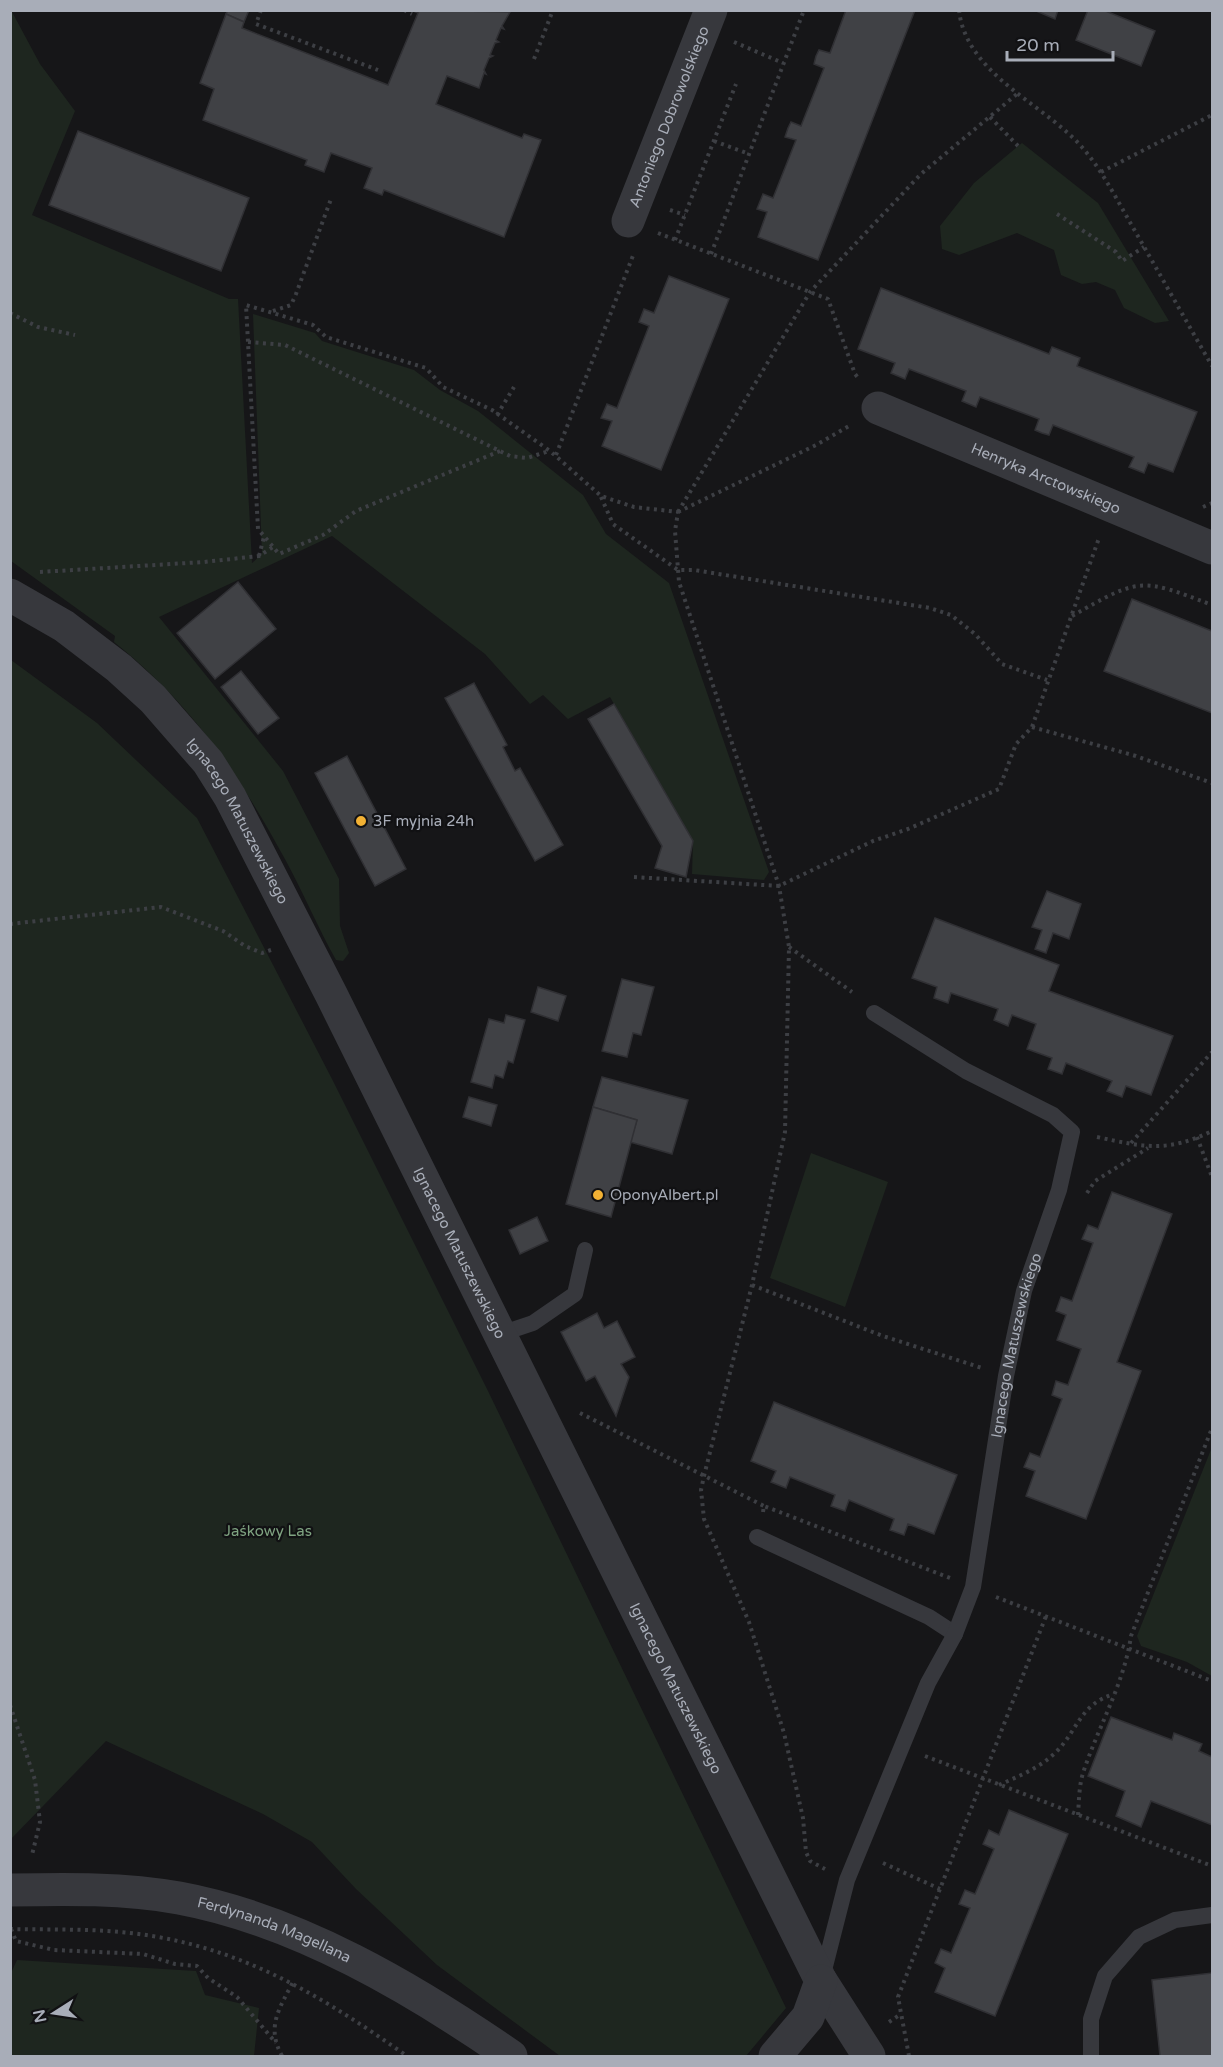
<svg xmlns="http://www.w3.org/2000/svg" width="1223" height="2067" font-family="'Varela Round',sans-serif">
	<style>
		.green { fill: #1e261f }
		.building { fill: #404145; stroke: #303034; stroke-width: 1.5 }
		.lines { fill: none; stroke-linecap: round; stroke-linejoin: round }
		.path { stroke: #3d3f44; stroke-width: 4; stroke-dasharray: 3 4.5; stroke-linecap: butt }
		.service { stroke: #37383d; stroke-width: 16 }
		.minor { stroke: #37383d; stroke-width: 33 }
		.poi-dot { fill: #f2b134; stroke: #111113; stroke-width: 2 }
		.labels { text-anchor: middle; dominant-baseline: central; stroke-width: 4.5; stroke-linejoin: round; paint-order: stroke }
		.street-label { font-size: 15px; fill: #a8adb8; stroke: #111113 }
		.poi-label { font-size: 15px; fill: #a8adb8; stroke: #111113; text-anchor: start }
		.park-label { font-size: 15px; fill: #7fa381; stroke: #111113 }
	</style>
	<rect width="100%" height="100%" fill="#161618"/>
	<g class="green">
		<path d="M 11,10 L 40,64 L 75,111 L 32,215 L 229,299 L 238,299 L 252,563 L 262,554 L 253,314 L 315,333 L 322,341 L 414,370 L 440,390 L 478,411 L 583,495 L 606,534 L 669,583 L 769,872 L 764,880 L 692,874 L 693,841 L 610,697 L 568,719 L 543,695 L 530,704 L 485,654 L 332,536 L 159,617 L 283,771 L 339,879 L 340,926 L 349,953 L 343,961 L 336,960 C 318,928 304,894 286,861 C 239,775 192,704 114,642 L 115,636 L 11,561 Z"/>
		<polygon points="1022,143 1098,203 1169,321 1155,323 1124,308 1115,290 1096,282 1082,284 1061,275 1054,250 1017,233 959,255 942,249 940,226 974,183"/>
		<polygon points="11,660 97,723 197,818 332,1079 488,1391 786,2008 746,2056 560,2056 437,1965 356,1889 312,1842 263,1814 106,1741 11,1839"/>
		<polygon points="811,1153 888,1182 845,1307 770,1278"/>
		<polygon points="1212,1447 1212,1676 1187,1662 1141,1646 1137,1636"/>
		<polygon points="17,1960 196,1971 205,1995 259,2008 254,2056 11,2056 11,1973"/>
	</g>
	<g class="building">
		<polygon points="228,10 249,10 244,22 226,14"/>
		<polygon points="411,10 510,12 502,26 504,29 501,28 496,40 499,42 495,43 490,55 493,56 489,58 484,70 486,74 484,73 479,88 447,76 436,104 522,138 524,134 541,140 504,237 384,190 382,195 364,188 372,168 331,153 324,172 305,165 307,160 203,120 214,89 200,83 226,14 244,22 242,28 388,85 418,13"/>
		<polygon points="846,10 915,10 818,260 758,237 767,212 757,209 763,194 773,198 796,140 785,137 788,128 791,122 801,126 824,68 814,64 816,56 819,50 830,53"/>
		<polygon points="1034,10 1058,10 1055,19"/>
		<polygon points="1088,10 1103,10 1155,31 1141,66 1076,40"/>
		<polygon points="78,131 249,198 221,271 49,205"/>
		<polygon points="669,276 729,299 661,470 602,446 612,421 601,418 607,404 617,408 649,326 639,322 644,309 654,313"/>
		<polygon points="881,288 1049,354 1052,347 1080,358 1077,366 1197,412 1173,472 1148,463 1144,473 1129,467 1134,457 1053,425 1049,435 1042,433 1035,430 1039,419 980,397 976,407 962,401 966,391 909,369 905,379 891,373 895,363 858,349"/>
		<polygon points="238,582 276,629 215,679 177,633"/>
		<polygon points="1132,599 1212,631 1212,713 1104,671"/>
		<polygon points="241,671 279,718 258,734 221,687"/>
		<polygon points="474,683 507,745 503,747 515,771 520,768 563,845 535,861 445,698"/>
		<polygon points="614,704 693,841 686,877 655,868 662,846 588,719"/>
		<polygon points="347,756 406,869 375,886 315,773"/>
		<polygon points="1047,891 1081,904 1069,939 1053,933 1046,953 1035,949 1042,930 1032,927"/>
		<polygon points="935,918 1059,965 1049,991 1173,1036 1151,1095 1126,1086 1122,1097 1107,1091 1112,1081 1066,1063 1062,1074 1048,1069 1052,1058 1027,1049 1036,1024 1012,1015 1008,1026 994,1020 998,1009 951,993 948,1003 934,998 937,987 912,978"/>
		<polygon points="622,979 654,987 641,1035 633,1033 627,1057 602,1051"/>
		<polygon points="538,987 566,996 558,1021 531,1012"/>
		<polygon points="506,1015 525,1020 513,1063 508,1061 503,1078 495,1075 492,1088 471,1082 489,1019 504,1023"/>
		<polygon points="602,1077 688,1100 672,1154 630,1142 637,1120 593,1107"/>
		<polygon points="469,1097 497,1105 491,1126 463,1117"/>
		<polygon points="593,1107 637,1120 611,1217 566,1204"/>
		<polygon points="1112,1192 1172,1214 1117,1362 1141,1371 1086,1519 1026,1496 1035,1471 1024,1467 1030,1453 1040,1457 1062,1399 1052,1395 1056,1381 1068,1385 1081,1349 1057,1340 1066,1315 1056,1311 1061,1297 1072,1301 1093,1243 1082,1239 1088,1225 1098,1229"/>
		<polygon points="537,1217 548,1241 520,1254 509,1230"/>
		<polygon points="597,1313 604,1328 617,1321 635,1357 621,1364 629,1377 616,1416 595,1376 586,1381 561,1332"/>
		<polygon points="774,1402 957,1475 934,1534 908,1524 904,1535 890,1530 894,1519 849,1500 845,1511 831,1506 835,1495 790,1477 786,1488 771,1482 776,1471 751,1461"/>
		<polygon points="1111,1717 1172,1740 1174,1733 1202,1744 1199,1751 1212,1757 1212,1825 1151,1801 1141,1827 1116,1816 1125,1791 1088,1776"/>
		<polygon points="1009,1810 1068,1834 995,2016 935,1992 945,1968 935,1963 941,1949 951,1953 970,1908 959,1904 965,1890 975,1894 994,1849 983,1844 989,1830 999,1835"/>
		<polygon points="1212,1973 1212,2056 1160,2056 1152,1980"/>
	</g>
	<g class="lines">
		<g class="path">
			<polyline points="261,10 256,24 378,70"/>
			<polyline points="404,10 412,14"/>
			<path d="M 959,10 C 965,68 1031,99 1069,134 C 1096,158 1113,193 1131,224 C 1158,271 1185,319 1212,366"/>
			<polyline points="734,42 783,63"/>
			<polyline points="534,59 553,10"/>
			<polyline points="990,117 1018,146"/>
			<polyline points="714,141 749,154"/>
			<polyline points="1101,172 1212,115"/>
			<polyline points="670,210 685,215"/>
			<polyline points="1057,214 1116,252 1122,261 1144,247"/>
			<polyline points="658,233 828,299 855,374 859,379"/>
			<polyline points="675,240 736,84"/>
			<polyline points="711,254 804,10"/>
			<polyline points="273,311 291,305 296,294 331,199"/>
			<polyline points="10,313 38,327 75,335"/>
			<polyline points="248,342 285,345 510,456 527,458 549,451"/>
			<polyline points="497,415 514,387"/>
			<polyline points="500,451 356,511 323,535 279,554 258,529 246,305 313,325 326,337 426,368 443,387 492,410 550,451 601,496 634,507 678,512 675,531 679,582 779,886 789,947 785,1132 752,1285 704,1476 701,1490 704,1519 749,1622 784,1733 803,1818 806,1852 810,1861 825,1869"/>
			<polyline points="556,455 634,253"/>
			<polyline points="601,497 613,524 678,570 694,570 930,608 951,615 975,634 1002,664 1047,680"/>
			<polyline points="1203,507 1212,503"/>
			<polyline points="678,512 816,445 849,426"/>
			<polyline points="678,512 810,292 921,174 1017,94"/>
			<polyline points="259,556 264,537"/>
			<polyline points="40,572 204,562 259,556 273,547"/>
			<path d="M 1072,616 C 1139,578 1140,577 1212,605"/>
			<polyline points="1032,727 1136,756 1212,783"/>
			<polyline points="634,877 779,886 873,841 908,829 999,789 1016,744 1032,727 1099,538"/>
			<polyline points="10,924 161,907 223,931 245,946 262,953 271,950"/>
			<polyline points="789,947 852,992"/>
			<path d="M 1097,1137 C 1144,1147 1167,1153 1212,1131"/>
			<polyline points="1197,1137 1212,1177"/>
			<polyline points="1131,1143 1212,1052"/>
			<polyline points="1087,1193 1095,1181 1148,1148"/>
			<polyline points="752,1285 883,1336 982,1368"/>
			<polyline points="580,1413 764,1506"/>
			<polyline points="763,1512 764,1506 950,1578"/>
			<polyline points="996,1597 1212,1681"/>
			<polyline points="10,1705 35,1780 40,1822 32,1855"/>
			<polyline points="925,1756 1212,1866"/>
			<path d="M 999,1785 C 1019,1776 1040,1768 1056,1752 C 1078,1730 1080,1704 1114,1694"/>
			<path d="M 1078,1815 C 1079,1801 1079,1786 1083,1773 C 1098,1727 1124,1684 1131,1636 L 1212,1428"/>
			<polyline points="883,1863 940,1889"/>
			<path d="M 10,1929 C 57,1930 106,1928 152,1936 C 251,1952 327,2000 407,2056"/>
			<polyline points="11,1929 16,1941 54,1950 143,1954 175,1964 197,1966 208,1978 237,1997 276,2043"/>
			<polyline points="889,2022 901,2014"/>
			<path d="M 282,2056 C 266,2027 279,2009 293,1982"/>
			<polyline points="909,2056 898,1997 1046,1616"/>
		</g>
		<g class="service">
			<polyline points="500,1334 533,1323 575,1294 585,1250"/>
			<polyline points="757,1537 929,1617 955,1634"/>
			<path id="s1" d="M 822,1978 L 847,1880 L 928,1683 L 955,1634 L 973,1587 L 1006,1376 L 1024,1291 L 1059,1190 L 1072,1132 L 1053,1115 L 966,1071 L 874,1013"/>
			<polyline points="1091,2056 1091,2019 1105,1976 1139,1937 1175,1920 1212,1915"/>
		</g>
		<g class="minor">
			<path id="s2" d="M 628,221 L 711,10"/>
			<path id="s3" d="M 878,408 L 1212,548"/>
			<path id="s4" d="M 10,595 L 64,626 L 119,668 L 153,699 L 208,762 L 230,797 L 331,994 L 821,1981 L 869,2056"/>
			<path id="s5" d="M 10,1890 C 67,1889 124,1888 179,1898 C 298,1920 414,1989 511,2056"/>
			<polyline points="775,2056 808,2017 821,1981"/>
		</g>
	</g>
	<g class="poi-dot">
		<circle cx="361" cy="821" r="6"/>
		<circle cx="598" cy="1195" r="6"/>
	</g>
	<g class="labels">
		<g class="street-label">
			<text stroke="none"><textPath href="#s2" startOffset="112">Antoniego Dobrowolskiego</textPath></text>
			<text stroke="none"><textPath href="#s3" startOffset="182">Henryka Arctowskiego</textPath></text>
			<text stroke="none"><textPath href="#s4" startOffset="327">Ignacego Matuszewskiego</textPath></text>
			<text stroke="none"><textPath href="#s4" startOffset="813">Ignacego Matuszewskiego</textPath></text>
			<text stroke="none"><textPath href="#s1" startOffset="666">Ignacego Matuszewskiego</textPath></text>
			<text stroke="none"><textPath href="#s4" startOffset="1299">Ignacego Matuszewskiego</textPath></text>
			<text stroke="none"><textPath href="#s5" startOffset="270">Ferdynanda Magellana</textPath></text>
		</g>
		<g class="poi-label">
			<text x="373" y="821">3F myjnia 24h</text>
			<text x="610" y="1195">OponyAlbert.pl</text>
		</g>
		<g class="park-label">
			<text x="268" y="1531">Jaśkowy Las</text>
		</g>
	</g>
	<rect width="1223" height="2067" fill="none" stroke="#a8adb8" stroke-width="24"/>
	<g transform="translate(54 2013) rotate(258)" stroke="#111113" stroke-width="4.5" paint-order="stroke">
	<path d="M0-4.5L10 22L0 15L-10 22Z" fill="#a8adb8"/>
	<text y="-9" font-size="16" font-weight="bold" text-anchor="middle" fill="#a8adb8">N</text>
	</g>
	<path d="M1007 51v9h106v-9" fill="none" stroke="#a8adb8" stroke-width="3"/>
	<text x="1016" y="51" font-size="18" fill="#a8adb8" stroke="#111113" stroke-width="4.5" paint-order="stroke">20 m</text>
</svg>
